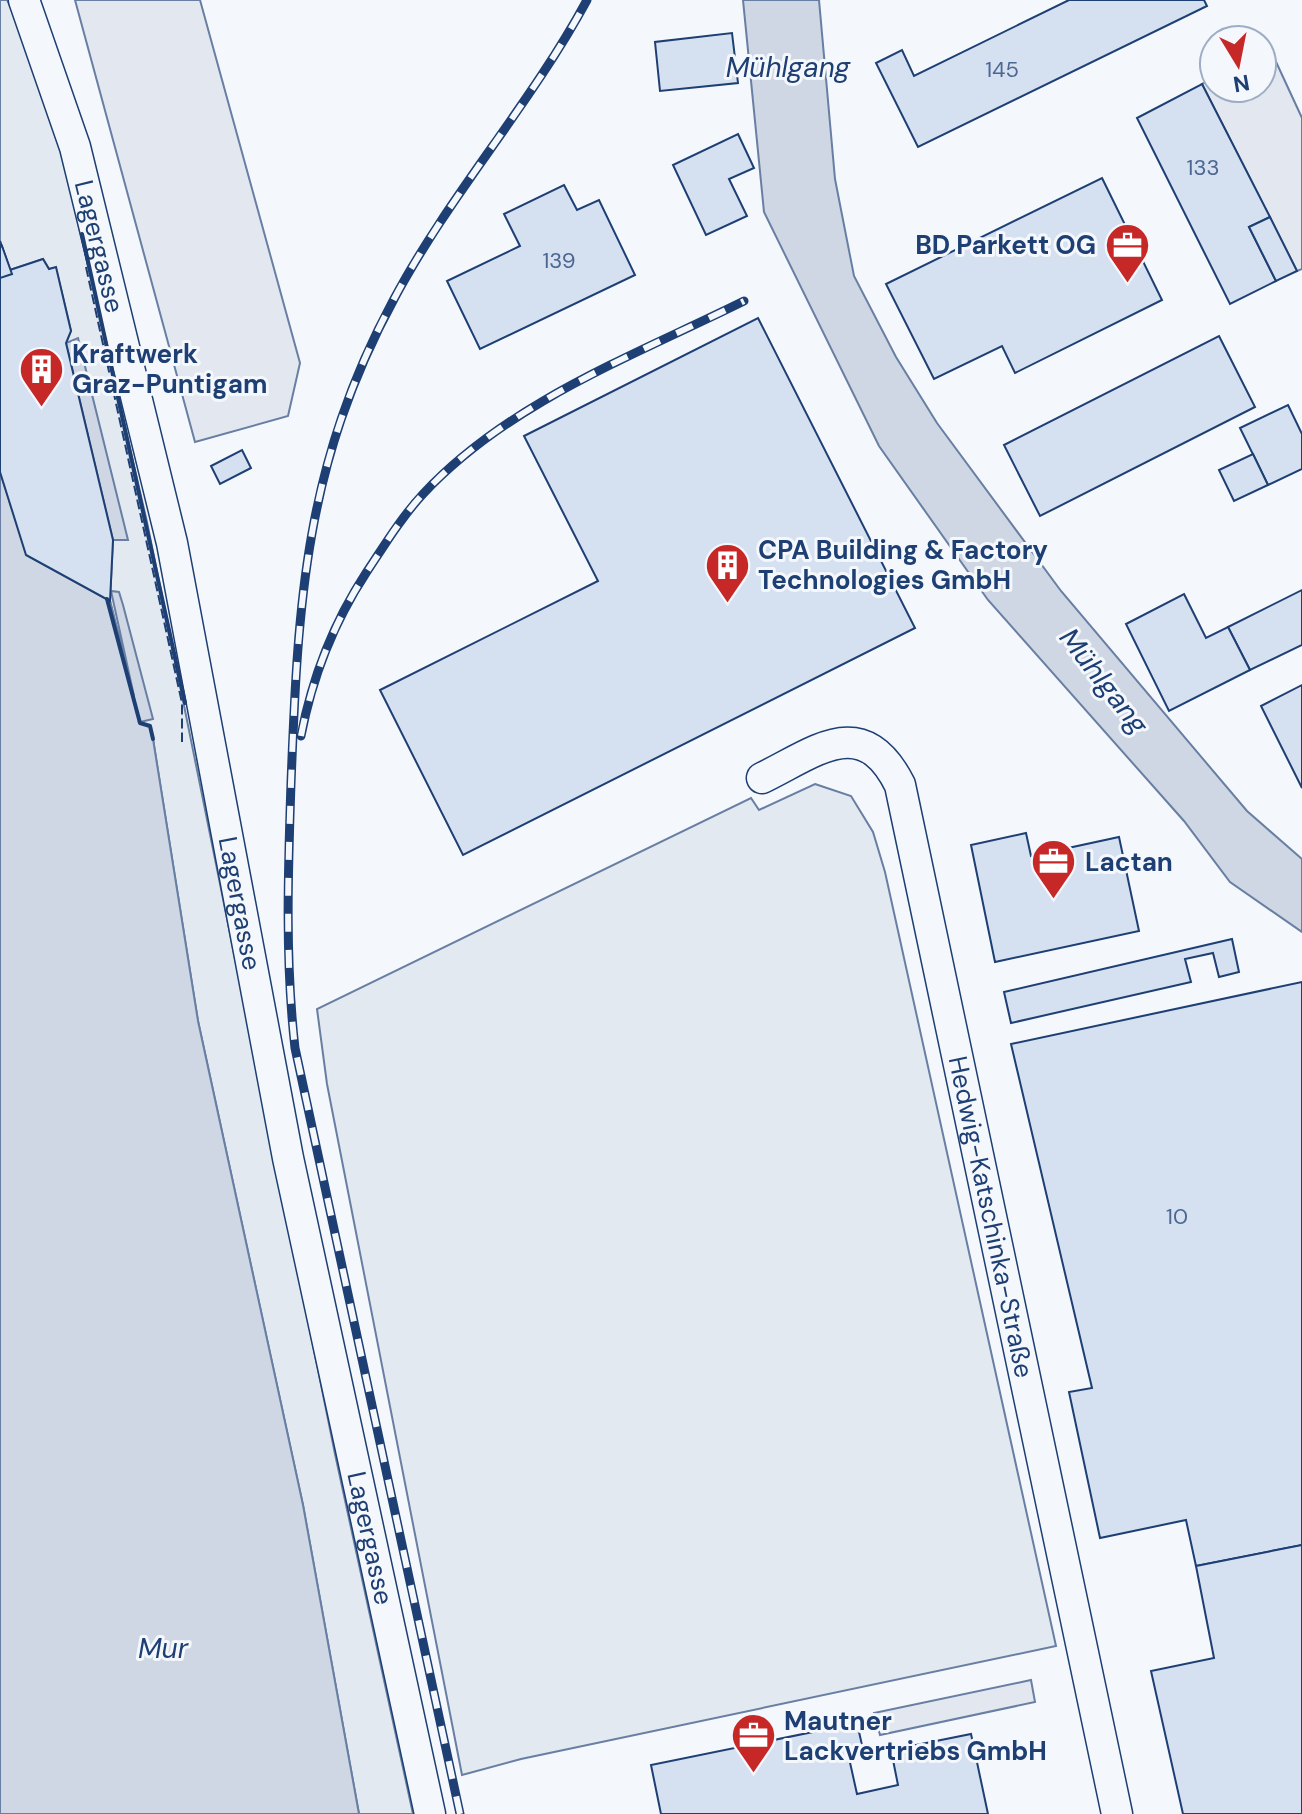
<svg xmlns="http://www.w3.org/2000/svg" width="1302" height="1814" font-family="'DM Sans',sans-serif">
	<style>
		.green { fill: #e3e9f0; stroke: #687fa3; stroke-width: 2 }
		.parking { fill: #e3e8f0; stroke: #687fa3; stroke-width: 2 }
		.water { fill: #cfd7e4; stroke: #687fa3; stroke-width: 2 }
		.building { fill: #d5e0f0; stroke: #1d3f73; stroke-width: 2 }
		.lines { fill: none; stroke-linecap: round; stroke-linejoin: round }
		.street-casing { stroke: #1d3f73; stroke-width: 33 }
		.street { stroke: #f4f7fb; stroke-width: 30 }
		.rail-casing { stroke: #1d3f73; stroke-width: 9 }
		.rail { stroke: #f4f7fb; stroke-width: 6; stroke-dasharray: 18; stroke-linecap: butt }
		.fence { stroke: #1d3f73; stroke-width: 2; stroke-dasharray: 10 4; stroke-linecap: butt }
		.wall { stroke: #1d3f73; stroke-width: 4 }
		.labels { text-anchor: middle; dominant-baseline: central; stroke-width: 6; stroke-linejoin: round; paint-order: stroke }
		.number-label { font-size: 22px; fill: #4b6792 }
		.poi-label { font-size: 26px; font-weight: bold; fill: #1d3f73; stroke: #f4f7fb; text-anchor: start }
		.street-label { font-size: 26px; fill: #1d3f73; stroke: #f4f7fb }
		.water-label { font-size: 28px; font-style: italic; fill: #1d3f73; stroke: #f4f7fb }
	</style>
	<rect width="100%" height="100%" fill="#f4f7fb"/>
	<g class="green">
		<polygon points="0,0 7,0 17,19 62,153 147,522 335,1454 413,1814 359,1814 303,1505 198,1021 153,739 140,723 110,601 113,540 66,343 71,331 56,268 49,269 43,259 10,270 0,241"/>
		<polygon points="815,784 851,796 873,832 885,872 1056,1646 521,1759 462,1775 327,1084 317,1009 751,798 759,810"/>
	</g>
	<g class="parking">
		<polygon points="75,0 200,0 300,363 288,416 195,442"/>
		<polygon points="1271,51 1302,118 1302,269 1297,271 1202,84 1214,78 1214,88 1262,88 1262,55"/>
		<polygon points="1031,1680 1035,1702 880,1735 874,1713"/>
	</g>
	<g class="water">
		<polygon points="743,0 819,0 835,179 854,276 896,357 937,423 1061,591 1247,811 1302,859 1302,932 1230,882 1184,821 988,600 879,446 764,212"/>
		<polygon points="78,338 128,540 113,540 66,343"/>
		<polygon points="0,472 27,555 110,601 134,696 111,591 119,592 123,605 153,719 140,722 150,726 153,739 198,1021 303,1505 359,1814 0,1814"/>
	</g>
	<g class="building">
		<polygon points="1069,0 1204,0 1207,6 918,147 876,63 902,50 914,76"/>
		<polygon points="732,33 738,83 660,91 655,42"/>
		<polygon points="1202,84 1270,217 1249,227 1276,281 1230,304 1137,118"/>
		<polygon points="738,134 754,168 729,179 747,216 706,235 673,165"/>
		<polygon points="1102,178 1162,300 1015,373 1002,346 934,379 886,284"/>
		<polygon points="564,185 577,210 599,200 635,275 480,349 447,281 520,246 504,214"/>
		<polygon points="1270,217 1297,271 1276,281 1249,227"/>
		<polygon points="0,241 10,270 43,259 49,269 56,267 71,331 66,343 113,540 110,601 26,555 0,472"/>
		<polygon points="2,246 12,274 0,278 0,247"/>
		<polygon points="758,318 915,628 463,855 380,690 598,581 524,436"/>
		<polygon points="1219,336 1255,407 1040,516 1004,445"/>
		<polygon points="1288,405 1302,434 1302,469 1268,485 1240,428"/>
		<polygon points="242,450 251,468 220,484 211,466"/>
		<polygon points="1253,454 1268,485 1234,501 1219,470"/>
		<polygon points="1302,590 1302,645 1250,670 1228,627"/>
		<polygon points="1184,594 1206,638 1228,627 1250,670 1169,711 1126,624"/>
		<polygon points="1302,685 1302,788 1261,706"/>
		<polygon points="1026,833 1031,856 1119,837 1139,931 995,962 971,845"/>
		<polygon points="1232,939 1239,972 1219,977 1213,953 1185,959 1191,982 1011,1023 1004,992"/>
		<polygon points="1302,982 1302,1545 1196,1566 1186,1520 1100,1538 1069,1392 1092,1388 1011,1044"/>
		<polygon points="1302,1545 1302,1814 1183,1814 1151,1671 1214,1658 1196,1566"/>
		<polygon points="857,1723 862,1745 847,1749 857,1794 898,1785 891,1750 971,1734 988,1814 661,1814 651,1765"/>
	</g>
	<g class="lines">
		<defs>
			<g id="street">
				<path id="s1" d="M 24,0 L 75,147 L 172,543 L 288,1158 L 430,1814"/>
				<path id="s2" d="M 762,778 C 817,751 863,711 900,785 L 1117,1814"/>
			</g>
		</defs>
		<use href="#street" class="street-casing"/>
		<use href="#street" class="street"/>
		<defs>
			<g id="rail">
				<path d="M 301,736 C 312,678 334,622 366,573 C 384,546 400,519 423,494 C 509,402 633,356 744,301"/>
				<path d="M 460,1814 L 295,1048 C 285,960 288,872 291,783 C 298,601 305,464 394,299 C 450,194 531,104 587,0"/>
			</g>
		</defs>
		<use href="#rail" class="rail-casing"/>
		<use href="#rail" class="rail"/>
		<polyline class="fence" points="86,267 182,703 182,742"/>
		<g class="wall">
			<polyline points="82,234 185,703"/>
			<polyline points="107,599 140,723 150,726 153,739"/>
		</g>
	</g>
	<defs>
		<symbol id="office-pin" viewBox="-11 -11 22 30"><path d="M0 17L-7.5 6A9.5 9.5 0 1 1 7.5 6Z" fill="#c62828" stroke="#f4f7fb"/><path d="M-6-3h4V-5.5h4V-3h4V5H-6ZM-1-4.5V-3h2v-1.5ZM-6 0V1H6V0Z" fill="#fff"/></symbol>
		<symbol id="building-pin" viewBox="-11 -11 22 30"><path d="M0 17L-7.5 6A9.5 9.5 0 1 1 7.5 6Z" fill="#c62828" stroke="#f4f7fb"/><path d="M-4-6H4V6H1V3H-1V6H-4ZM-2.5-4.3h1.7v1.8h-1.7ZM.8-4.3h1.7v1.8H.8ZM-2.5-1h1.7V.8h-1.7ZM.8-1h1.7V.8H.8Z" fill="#fff"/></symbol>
	</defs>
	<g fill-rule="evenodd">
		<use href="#office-pin" x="1102" y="220" width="51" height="69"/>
		<use href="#building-pin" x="16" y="344" width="51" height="69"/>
		<use href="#building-pin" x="702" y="540" width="51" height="69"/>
		<use href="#office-pin" x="1028" y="836" width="51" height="69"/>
		<use href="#office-pin" x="728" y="1710" width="51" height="69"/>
	</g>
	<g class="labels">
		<g class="number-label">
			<text x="1002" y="69">145</text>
			<text x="1203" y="167">133</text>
			<text x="559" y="260">139</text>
			<text x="1177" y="1216">10</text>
		</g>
		<g class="poi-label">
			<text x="1096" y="245" text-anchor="end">BD Parkett OG</text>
			<text x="72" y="354">Kraftwerk<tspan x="72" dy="30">Graz-Puntigam</tspan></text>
			<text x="758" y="550">CPA Building &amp; Factory<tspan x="758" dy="30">Technologies GmbH</tspan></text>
			<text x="1085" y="862">Lactan</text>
			<text x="784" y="1721">Mautner<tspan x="784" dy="30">Lackvertriebs GmbH</tspan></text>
		</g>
		<g class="street-label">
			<text stroke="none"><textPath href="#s1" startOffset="258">Lagergasse</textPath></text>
			<text stroke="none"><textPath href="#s1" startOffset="930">Lagergasse</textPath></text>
			<text stroke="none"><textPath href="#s2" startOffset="606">Hedwig-Katschinka-Straße</textPath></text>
			<text stroke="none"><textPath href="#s1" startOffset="1578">Lagergasse</textPath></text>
		</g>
		<g class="water-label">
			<text x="788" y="67">Mühlgang</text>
			<text transform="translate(1104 681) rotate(52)">Mühlgang</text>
			<text x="163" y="1648">Mur</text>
		</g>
	</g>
	<g transform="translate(1238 64) rotate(170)"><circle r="38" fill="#f4f7fb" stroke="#9eadc5" stroke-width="2"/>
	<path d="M0-6L14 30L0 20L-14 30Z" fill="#c62828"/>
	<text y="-12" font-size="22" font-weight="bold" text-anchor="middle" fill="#1d3f73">N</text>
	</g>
</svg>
